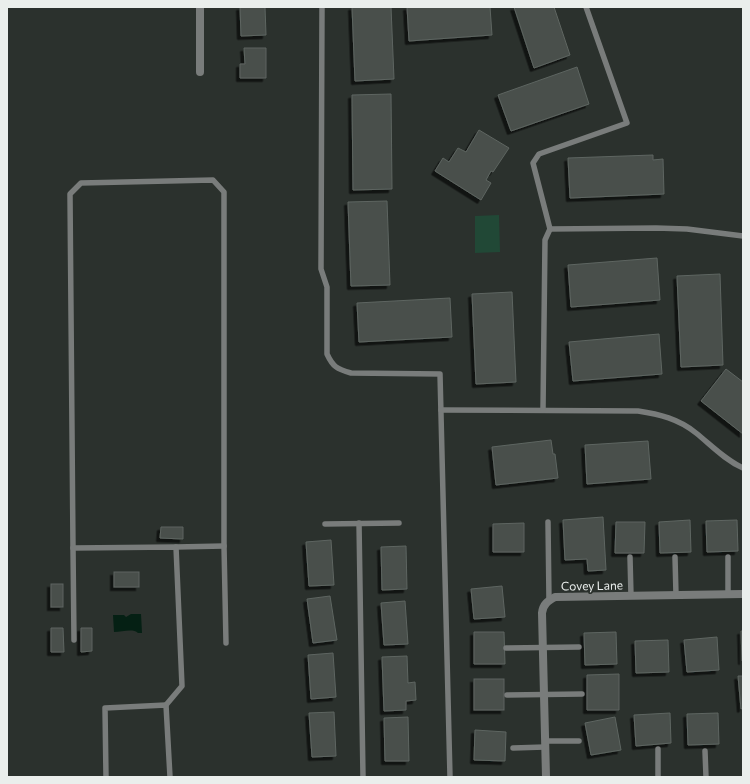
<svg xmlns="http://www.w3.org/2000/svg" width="750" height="784" font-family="Commissioner,sans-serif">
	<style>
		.green { fill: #214836 }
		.water { fill: #052014 }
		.building { fill: #484f4b; stroke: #5e6561; filter: url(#shadow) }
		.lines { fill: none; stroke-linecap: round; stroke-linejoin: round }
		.service { stroke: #797c7b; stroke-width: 5.5 }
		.minor { stroke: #797c7b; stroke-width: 8 }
		.labels { text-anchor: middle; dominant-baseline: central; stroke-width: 3.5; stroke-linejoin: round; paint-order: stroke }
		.street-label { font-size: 12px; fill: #eaeeec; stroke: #2b312d }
	</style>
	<defs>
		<filter id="shadow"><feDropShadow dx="-3.5" dy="3.5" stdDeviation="0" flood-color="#0009"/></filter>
	</defs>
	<rect width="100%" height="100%" fill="#2b312d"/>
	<polygon class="green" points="499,215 500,252 475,253 475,216"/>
	<path class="water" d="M 131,614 L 141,614 L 142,633 L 138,633 C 133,628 122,632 114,632 L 113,615 L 124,615 L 126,617 Z"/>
	<g class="building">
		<polygon points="240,7 265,7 266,35 241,36"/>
		<polygon points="352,7 391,7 394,79 355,81"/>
		<polygon points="407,7 490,7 492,35 409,41"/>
		<polygon points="514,7 554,7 570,55 534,68"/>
		<polygon points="244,48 266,48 266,78 240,78 240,64 245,64"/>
		<polygon points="577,67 589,104 511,131 498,95"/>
		<polygon points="391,94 392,189 353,190 352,95"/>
		<polygon points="479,130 509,148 493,172 491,171 486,180 491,183 481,200 435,171 443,158 449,162 458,148 466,152"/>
		<polygon points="653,155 653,160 663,159 664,194 570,198 568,158"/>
		<polygon points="387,201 390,285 351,286 348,202"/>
		<polygon points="657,258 660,300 571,307 568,265"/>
		<polygon points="720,274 723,365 681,367 677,276"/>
		<polygon points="512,292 516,382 476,384 472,294"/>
		<polygon points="450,298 452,337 359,342 357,303"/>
		<polygon points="659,334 662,374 573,381 569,342"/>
		<polygon points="726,369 743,382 743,434 701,401"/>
		<polygon points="551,440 553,454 555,454 558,478 496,485 492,447"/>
		<polygon points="648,441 651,479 587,484 585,445"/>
		<polygon points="603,517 606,570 588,571 587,559 565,560 563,520"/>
		<polygon points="690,520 691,552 660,553 659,522"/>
		<polygon points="737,520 738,551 707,552 706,521"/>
		<polygon points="616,522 645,522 644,553 615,553"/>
		<polygon points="524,523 524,552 493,552 493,524"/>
		<polygon points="161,527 183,527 183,539 160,538"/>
		<polygon points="331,540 334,585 309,586 306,542"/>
		<polygon points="406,546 407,589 382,590 381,547"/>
		<rect x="114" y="572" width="25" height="15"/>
		<rect x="51" y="584" width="12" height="23"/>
		<polygon points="502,586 505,617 474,619 471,589"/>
		<polygon points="330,596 337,640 313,643 307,599"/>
		<polygon points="405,601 408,644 384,645 381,603"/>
		<polygon points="51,628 63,628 64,652 51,652"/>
		<polygon points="81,628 92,628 92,651 81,652"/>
		<polygon points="741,631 743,631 743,661 742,661"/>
		<polygon points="474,632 504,632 505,664 474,664"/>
		<polygon points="616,632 617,664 585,665 584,633"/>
		<polygon points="717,637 719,670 687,672 684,640"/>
		<polygon points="668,640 669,672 636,673 635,641"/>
		<polygon points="333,653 336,697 311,699 308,655"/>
		<polygon points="407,656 408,683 415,682 416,700 406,701 406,710 384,711 382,657"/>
		<polygon points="619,674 619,710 587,710 587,675"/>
		<polygon points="738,676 743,676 743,708 741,709"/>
		<rect x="474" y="679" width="30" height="31"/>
		<polygon points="334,712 336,756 312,757 309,713"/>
		<polygon points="670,713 671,743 636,746 634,715"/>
		<polygon points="718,713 719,744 688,745 687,714"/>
		<polygon points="408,717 409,761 385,761 384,718"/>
		<polygon points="615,717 621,750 591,755 585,723"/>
		<polygon points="475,730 506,732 505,761 474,760"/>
	</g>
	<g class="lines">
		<g class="service">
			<path d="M 322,7 L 321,269 L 327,287 L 327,354 C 333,367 337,369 351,373 L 440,374 L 450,777"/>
			<polyline points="550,229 656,228 687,229 743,236"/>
			<path d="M 441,410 L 638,411 C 659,414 679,419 696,433 C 711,445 725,460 743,468"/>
			<polyline points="543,410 545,240 550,229 533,163 539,154 627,123 586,7"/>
			<polyline points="548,522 549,600"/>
			<polyline points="359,523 363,777"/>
			<polyline points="325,524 399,523"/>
			<polyline points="176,547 224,546"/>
			<polyline points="73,548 70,194 81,183 213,180 224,192 224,546 226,643"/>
			<polyline points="630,557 631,596"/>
			<polyline points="675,557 676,595"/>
			<polyline points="728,557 728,595"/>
			<polyline points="74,640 73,548 176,547 182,686 166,705"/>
			<polyline points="506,648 579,647"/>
			<polyline points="507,695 582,694"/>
			<polyline points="545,741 579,741"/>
			<polyline points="513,748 545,747"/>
			<polyline points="658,749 658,777"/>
			<polyline points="705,751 706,777"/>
			<polyline points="106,777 105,708 166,705 170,777"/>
		</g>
		<g class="minor">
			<polyline points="200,7 200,72"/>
			<path d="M 546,777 L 542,613 C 543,604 548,601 555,597 L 743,594"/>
		</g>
	</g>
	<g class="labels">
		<g class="street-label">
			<text transform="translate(592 585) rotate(-1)">Covey Lane</text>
		</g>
	</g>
	<rect width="750" height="784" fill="none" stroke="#eaeeec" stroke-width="16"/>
</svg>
